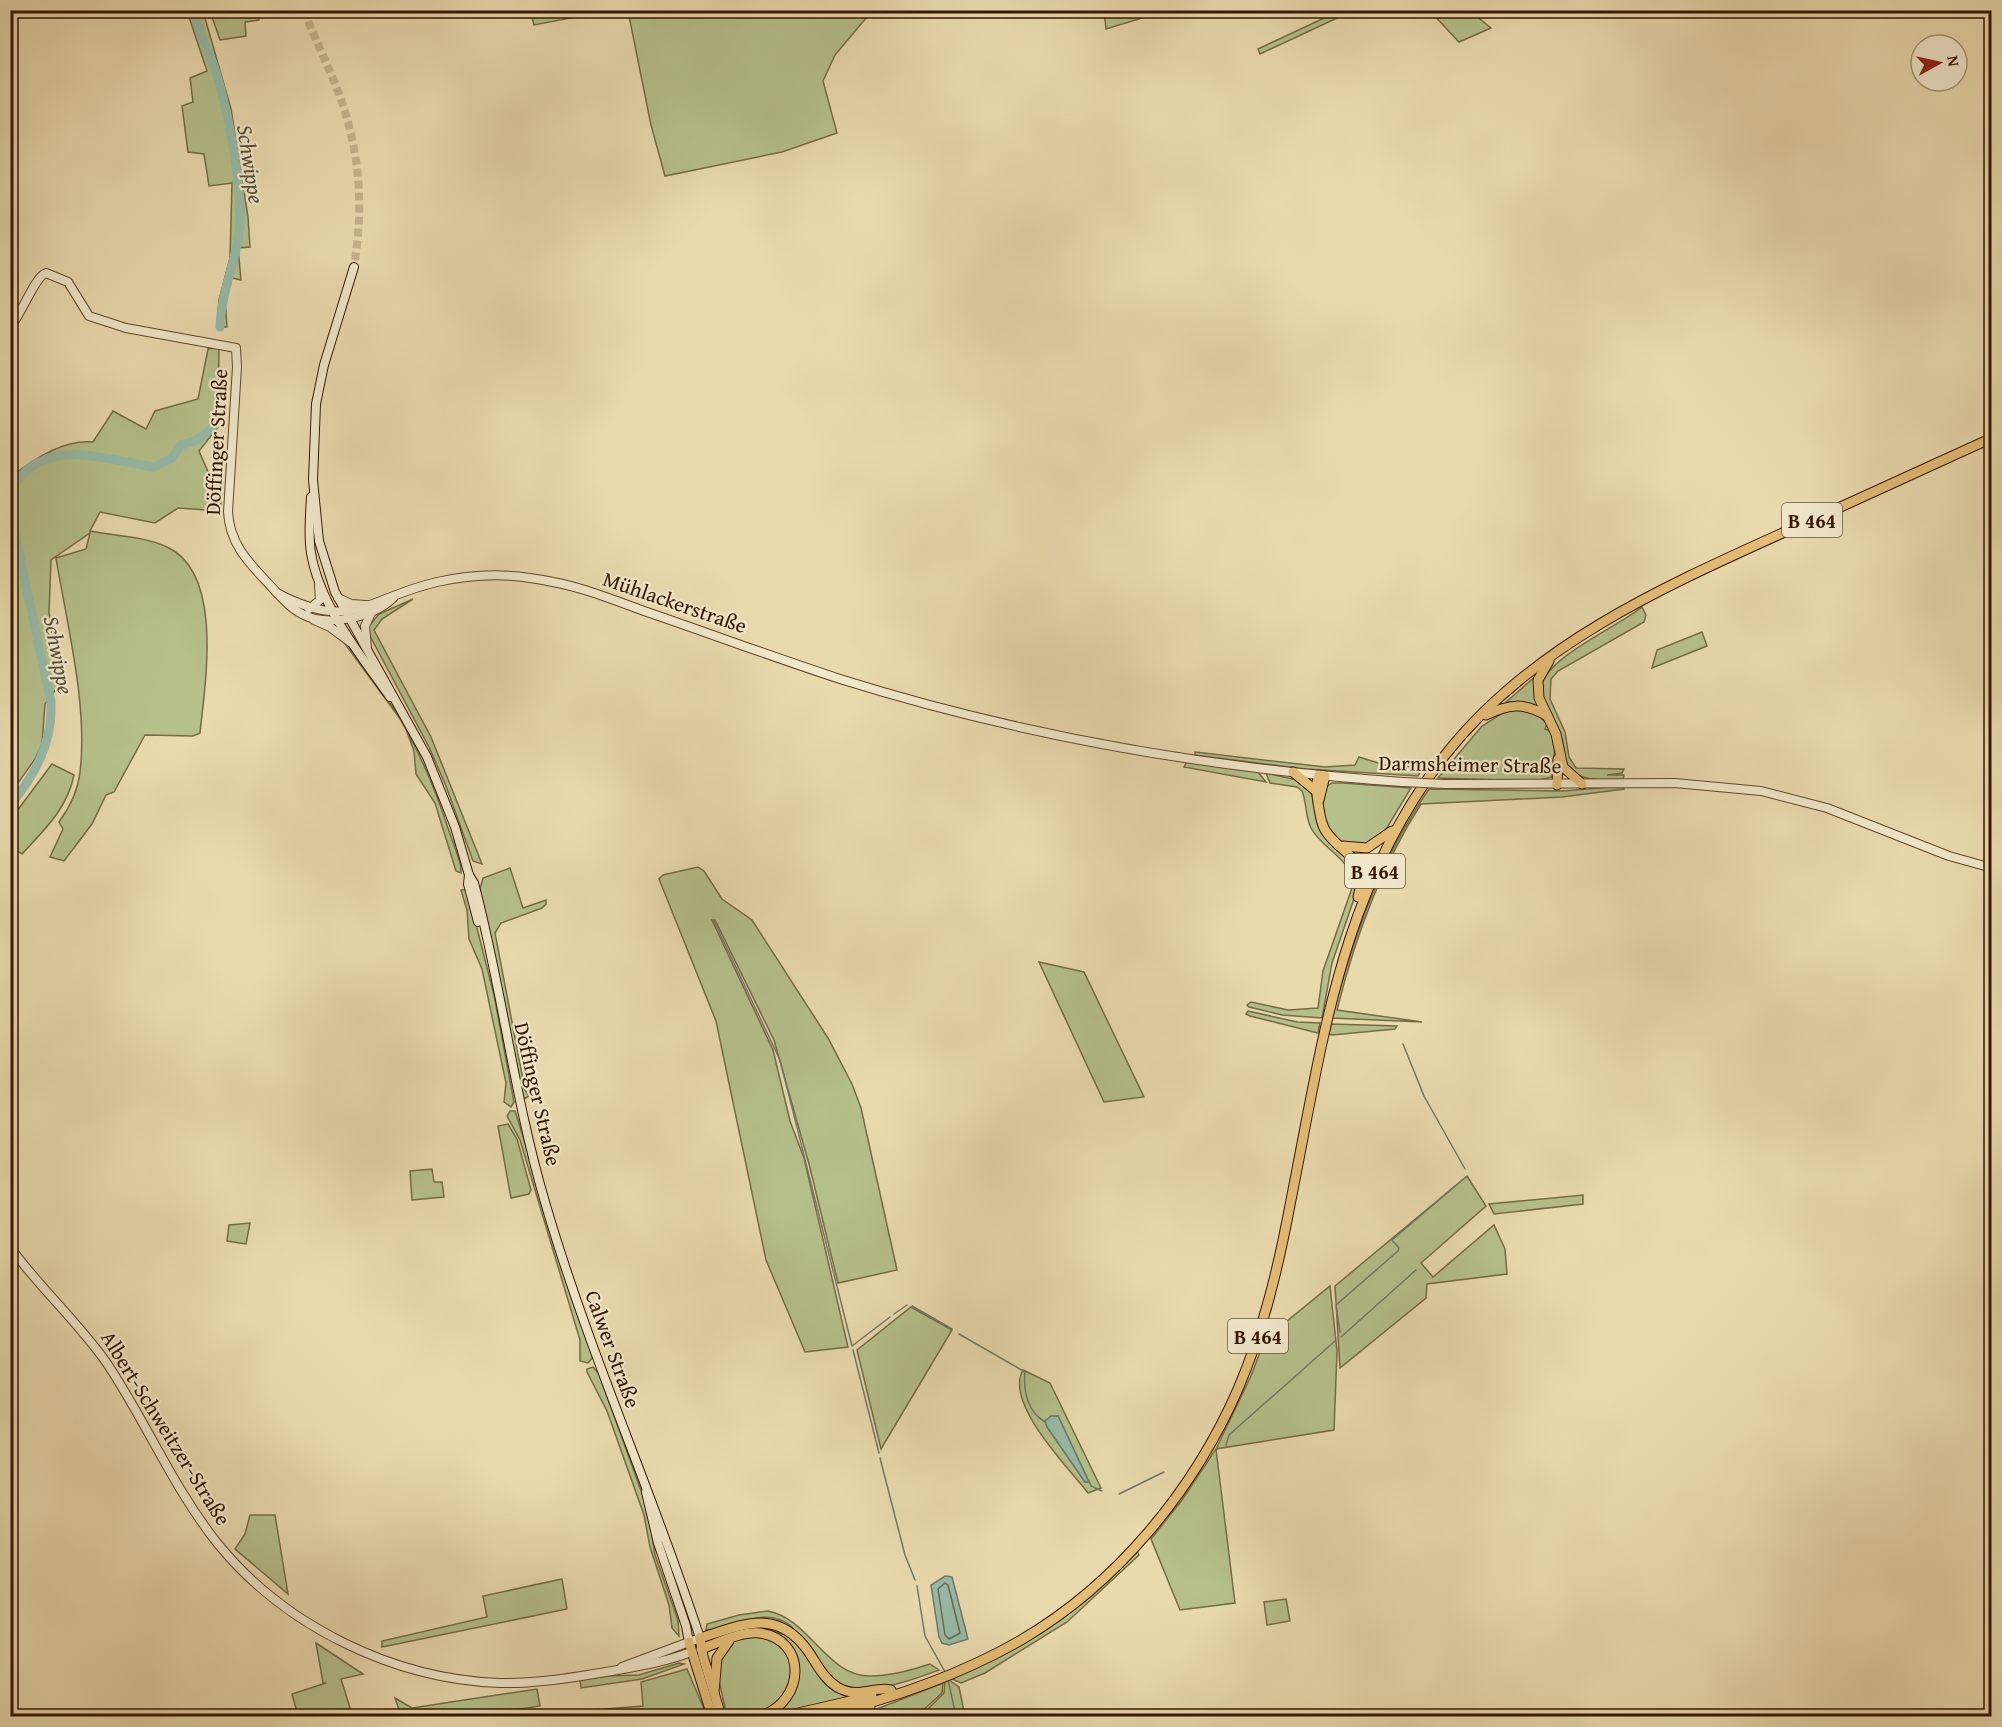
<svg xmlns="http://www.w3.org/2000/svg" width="2002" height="1727" font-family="'Gentium Book Plus',serif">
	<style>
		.green { fill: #b5c08b; stroke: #756b46; stroke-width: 1.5; fill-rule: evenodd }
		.water { fill: #97bba9; stroke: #707966; stroke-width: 1.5 }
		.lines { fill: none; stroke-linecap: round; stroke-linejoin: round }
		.shore { stroke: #666856; stroke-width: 1.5 }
		.stream { stroke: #707966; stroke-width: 1.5 }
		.river { stroke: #97bba9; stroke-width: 9 }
		.secondary-tunnel { stroke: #c5b38c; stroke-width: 8; stroke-dasharray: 8 4; stroke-linecap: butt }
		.tertiary-casing { stroke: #62472d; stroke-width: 10 }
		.secondary-casing { stroke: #351602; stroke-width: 10 }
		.primary-casing { stroke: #351602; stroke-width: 11 }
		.trunk-casing { stroke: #351602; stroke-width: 11 }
		.tertiary { stroke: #f1e7ca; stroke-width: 8 }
		.secondary { stroke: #f1e7ca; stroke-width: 8 }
		.primary { stroke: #e4bd77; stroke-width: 9 }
		.trunk { stroke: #e4bd77; stroke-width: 9 }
		.tertiary-bridge-casing { stroke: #62472d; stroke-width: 10; stroke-linecap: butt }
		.tertiary-bridge { stroke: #f1e7ca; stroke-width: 8 }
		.labels { text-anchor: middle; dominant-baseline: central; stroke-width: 4.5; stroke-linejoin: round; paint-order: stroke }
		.shield { fill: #f1e7ca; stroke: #6d553e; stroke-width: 1.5 }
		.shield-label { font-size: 20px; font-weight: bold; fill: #351602 }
		.street-label { font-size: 21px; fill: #351602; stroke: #f1e7ca }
		.water-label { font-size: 22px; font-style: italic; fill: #57503c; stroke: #f1e7ca }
	</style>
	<rect width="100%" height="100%" fill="#e9daae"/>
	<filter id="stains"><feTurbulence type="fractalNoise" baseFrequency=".00333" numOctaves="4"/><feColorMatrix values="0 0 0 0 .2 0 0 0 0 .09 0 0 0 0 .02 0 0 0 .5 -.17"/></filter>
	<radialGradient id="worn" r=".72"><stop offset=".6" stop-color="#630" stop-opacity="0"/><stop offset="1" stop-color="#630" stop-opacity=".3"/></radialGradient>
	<g class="green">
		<polygon points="540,10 608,10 608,11 534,25 531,14 540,14"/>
		<polygon points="187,11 203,11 231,109 248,217 250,247 238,248 241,280 232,278 225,297 227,327 217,327 219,300 230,258 232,183 209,186 204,154 188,152 182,106 193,102 190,78 207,71"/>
		<polygon points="210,11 257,11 259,20 245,22 246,36 220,40"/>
		<polygon points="628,11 628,10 872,11 835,55 823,81 837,133 782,152 665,176 651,125"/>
		<polygon points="1104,11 1139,11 1142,18 1106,29"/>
		<polygon points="1339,11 1352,11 1260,54 1258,49"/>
		<polygon points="1430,11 1470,11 1491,28 1459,42"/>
		<path d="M 219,347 L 218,427 L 199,451 L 213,483 L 223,482 L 220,511 L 178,508 L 155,523 L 100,512 L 90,531 C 116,536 143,536 167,547 C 224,573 205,684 200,733 L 193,736 L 145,735 L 114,792 L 106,795 L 92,824 L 64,861 L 50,857 L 63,829 L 59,822 C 70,807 78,791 80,772 C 88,705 67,625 56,558 L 86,549 L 90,533 L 51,560 L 49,612 L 60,684 L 45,704 L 42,744 L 35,759 L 11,793 L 11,477 C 32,460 64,439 93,442 L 113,411 L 146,429 L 155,411 L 198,399 L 208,349 Z"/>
		<polygon points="413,599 382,619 374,630 431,737 482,864 473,861 446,786 429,747 370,636 367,625 370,625 379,614"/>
		<path d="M 1642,607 L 1646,615 L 1644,622 L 1558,671 L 1551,679 L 1550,699 L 1565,732 L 1569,757 L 1576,768 L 1624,769 L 1622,773 L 1607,775 L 1624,775 L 1623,780 C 1606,780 1574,783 1565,762 C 1563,757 1564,749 1563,744 C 1560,725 1540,708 1541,689 C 1542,659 1618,627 1642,607 Z"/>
		<polygon points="1702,632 1707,646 1652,668 1657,650"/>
		<path d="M 340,637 C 395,701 424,753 450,834 C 454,846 462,862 461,873 L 456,871 L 435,803 L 416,774 L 414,751 L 404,724 Z"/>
		<polygon points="1536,676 1541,709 1524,702 1506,702"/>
		<polygon points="1512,707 1537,714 1547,724 1545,729 1551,731 1555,748 1552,777 1536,781 1438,778 1482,726"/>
		<polygon points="1195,752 1325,767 1355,765 1359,757 1388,766 1424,766 1418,776 1306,769 1195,755"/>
		<polygon points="1187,761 1257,771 1266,782 1184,767"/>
		<path d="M 52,764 L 74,775 C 67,809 45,829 22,854 L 11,846 L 11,819 Z"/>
		<path d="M 1266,773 L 1297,780 L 1311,791 L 1318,825 L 1357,868 L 1356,893 L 1332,963 L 1322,1018 L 1282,1015 L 1249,1007 L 1247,1005 L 1251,1002 L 1288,1010 L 1318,1008 L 1323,971 L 1352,888 C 1354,858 1323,851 1311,828 C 1305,816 1307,803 1302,791 L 1297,787 L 1270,783 Z"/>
		<path d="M 1332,783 L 1342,783 L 1411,788 L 1385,831 L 1372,844 L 1345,844 C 1325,831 1319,810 1326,787 Z"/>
		<path d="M 1623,786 L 1624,789 L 1562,797 L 1421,804 C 1380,868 1355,937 1337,1010 L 1422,1022 L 1332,1018 C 1354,936 1380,859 1429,789 L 1563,791 Z"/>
		<polygon points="698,867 704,871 722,899 752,920 828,1038 852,1084 861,1108 897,1270 838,1283 809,1164 774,1040 715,920 712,920 773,1050 790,1121 804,1158 848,1347 805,1352 766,1260 716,1021 659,879 663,875"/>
		<polygon points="510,868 523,908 546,900 546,904 542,908 501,923 495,933 525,1090 529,1096 524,1099 480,889 483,878"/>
		<polygon points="467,889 494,995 514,1102 511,1107 504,1102 506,1083 482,969 469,939 467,910 461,890"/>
		<polygon points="1039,962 1084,972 1144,1097 1104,1102"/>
		<polygon points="1248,1011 1297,1022 1320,1023 1318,1033 1250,1016 1246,1014"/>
		<polygon points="1331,1024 1397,1026 1395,1029 1332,1035 1329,1034"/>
		<polygon points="510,1111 515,1111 593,1357 588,1363 580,1361 580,1340 520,1140 507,1116"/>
		<polygon points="508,1124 517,1139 531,1190 529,1194 511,1198 498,1126"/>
		<polygon points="432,1169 434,1182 442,1182 444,1197 412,1200 410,1171"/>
		<polygon points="1467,1176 1486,1206 1421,1263 1433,1277 1494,1225 1505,1249 1507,1274 1427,1284 1426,1298 1340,1368 1335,1286"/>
		<polygon points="1583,1195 1583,1204 1494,1214 1489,1204"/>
		<polygon points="250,1223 246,1244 227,1241 229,1225"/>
		<polygon points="1330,1286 1337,1351 1334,1430 1216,1449 1235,1603 1180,1610 1151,1539 1182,1500 1216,1449 1251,1376 1265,1339"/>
		<polygon points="911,1307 952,1330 881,1449 857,1350"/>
		<polygon points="593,1367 599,1374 648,1510 655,1555 678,1620 679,1636 672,1628 669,1605 650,1547 644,1515 607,1411 587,1372 587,1369"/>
		<path d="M 1023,1370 L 1050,1383 L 1101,1488 L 1088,1493 C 1068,1467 1004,1403 1023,1370 ZM 1058,1416 L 1089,1482 L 1085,1482 L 1047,1427 L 1045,1421 Z"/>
		<polygon points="250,1515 275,1515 288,1594 235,1549 245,1534"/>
		<polygon points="1137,1551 1139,1555 1067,1622 985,1673 961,1683 952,1679 1047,1629"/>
		<polygon points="562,1579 567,1609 382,1647 382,1641 487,1617 483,1596"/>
		<polygon points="1286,1599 1290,1621 1267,1625 1264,1602"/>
		<path d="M 768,1611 C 810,1619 827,1677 871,1676 C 890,1676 912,1670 930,1664 L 939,1670 C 915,1679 862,1699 837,1684 C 825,1676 802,1639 791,1626 C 762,1604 735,1630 706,1630 L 707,1624 L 739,1615 Z"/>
		<polygon points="760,1627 792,1637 819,1672 858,1696 774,1715 792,1696 798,1670 771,1633 713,1641 747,1629"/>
		<path d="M 753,1636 C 759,1637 767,1637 772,1640 C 804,1653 794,1697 768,1711 C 755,1718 741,1716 727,1716 L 719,1681 L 720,1655 L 734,1641 Z"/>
		<polygon points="316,1643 363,1674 341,1679 351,1711 332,1716 298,1716 292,1694 326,1683 323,1683"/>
		<polygon points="679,1663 684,1664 642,1679 581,1688 580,1680 606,1676 639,1675"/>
		<polygon points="687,1669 707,1716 554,1716 554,1713 643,1706 641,1682"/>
		<polygon points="949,1680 959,1687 965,1716 921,1716 944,1693 945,1682"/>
		<polygon points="943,1683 942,1693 919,1714 859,1716"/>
		<polygon points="537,1689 540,1706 475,1716 401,1716 395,1698 412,1708"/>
	</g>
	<g class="water">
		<polygon points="1051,1416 1058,1416 1089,1482 1085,1482 1047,1427 1045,1421"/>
		<polygon points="945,1576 952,1577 968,1639 949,1645 942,1643 939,1637 931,1585"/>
	</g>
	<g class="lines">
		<polygon class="shore" points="945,1583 948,1585 960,1633 949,1639 945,1635 938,1589"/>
		<g class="stream">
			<polyline points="714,921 780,1060 852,1346 890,1317"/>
			<polyline points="1403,1044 1424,1096 1465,1169"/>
			<polyline points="912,1306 952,1329"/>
			<polyline points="894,1314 907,1305"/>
			<polyline points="1340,1332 1336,1305 1398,1251 1399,1248 1392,1240 1466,1177"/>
			<path d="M 959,1334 L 1025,1372 C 1023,1392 1028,1412 1045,1422"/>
			<polyline points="1341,1337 1416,1270"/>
			<polyline points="853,1350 879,1453"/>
			<polyline points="1226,1445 1229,1435 1335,1341"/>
			<polyline points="880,1458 905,1555 915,1580"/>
			<polyline points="1089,1481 1091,1486 1102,1491"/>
			<polyline points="1119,1494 1164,1472"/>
			<polyline points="917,1586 925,1636 945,1672"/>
			<polyline points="948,1680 956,1716"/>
		</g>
		<g class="river">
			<path d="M 195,10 C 197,34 210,52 217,75 C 228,113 240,175 240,215 C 241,251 221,289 220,327"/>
			<path d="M 10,492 C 40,434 103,459 154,467 L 172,458 L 181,445 C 199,441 208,434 219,419"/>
			<path d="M 10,501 L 11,515 L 51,702 C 53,743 35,774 10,806"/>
		</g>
		<path class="secondary-tunnel" d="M 304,10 C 312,32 322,53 331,74 C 359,139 365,198 354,267"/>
		<defs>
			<g id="tertiary">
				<path d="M 10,327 C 21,316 35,276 46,273 L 68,282 L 89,316 L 126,328 L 236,348 L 237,367 L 228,512 C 230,549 255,568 277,593 C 285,601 291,609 302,614 C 328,628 373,617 393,598"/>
				<path d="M 277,593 C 352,633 367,598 437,582 C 477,573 512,573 553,582 C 585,588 616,601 647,612 C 711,634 776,658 840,679 C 1022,736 1213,769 1403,782"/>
				<polyline points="338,598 351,604 366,605"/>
				<polyline points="309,609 320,600 319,586"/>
				<polyline points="314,620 330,627 350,642"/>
				<polyline points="367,648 365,626 372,611"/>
				<polyline points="1445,784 1675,783 1761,791 1827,808 1949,856 1992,868"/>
				<path d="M 10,1247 C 39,1287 77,1321 106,1362 C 146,1421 173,1488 218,1544 C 285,1626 393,1679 499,1683 C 538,1684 574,1677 612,1671 C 639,1666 665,1662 691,1652"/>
				<polyline points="622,1667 689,1642"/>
			</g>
			<g id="secondary">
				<path d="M 354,267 L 324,365 L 316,404 L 313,480 L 319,541 L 335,592 L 427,757 L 455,827 L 469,875 L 474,883 C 502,988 514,1097 545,1202 C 588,1350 652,1491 700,1638 L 689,1642 L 686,1626 L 658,1543 L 646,1492"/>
				<path d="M 311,497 C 310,516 308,535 311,553 C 320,606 360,654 390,697"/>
				<polyline points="469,875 468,884 478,922"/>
			</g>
			<g id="primary">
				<polyline points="700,1638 703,1656 721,1716"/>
				<polyline points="689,1642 712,1716"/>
			</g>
			<g id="trunk">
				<polyline points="1549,661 1538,680 1539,698 1556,734 1563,767 1582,784"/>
				<path d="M 1486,715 C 1509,704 1524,702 1547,716"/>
				<polyline points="1293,772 1316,791"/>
				<path d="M 1319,775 C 1315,785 1317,793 1318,803 C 1320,813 1320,821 1325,830 C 1343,858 1370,855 1358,897"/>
				<polyline points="1557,785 1558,759"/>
				<polyline points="1319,800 1325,776"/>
				<polyline points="1343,846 1367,848 1392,831"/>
				<path d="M 700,1638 C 742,1625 777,1607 808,1651 C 817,1664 823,1678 837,1687 C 859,1700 875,1685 891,1690"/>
				<path d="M 701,1649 C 718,1643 741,1631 760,1633 C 808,1640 805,1701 761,1716"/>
				<polyline points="714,1692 717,1658 729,1641"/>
				<polyline points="785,1716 872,1696"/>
				<path d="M 821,1716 C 890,1699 959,1676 1021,1640 C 1117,1584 1194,1490 1238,1389 C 1264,1329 1279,1264 1291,1200 C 1323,1040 1341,887 1446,754 C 1532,645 1663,587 1787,531 C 1855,501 1923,469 1992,438"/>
				<polyline points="855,1716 870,1707"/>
			</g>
		</defs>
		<use href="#tertiary" class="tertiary-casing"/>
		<use href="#secondary" class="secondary-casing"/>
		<use href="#primary" class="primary-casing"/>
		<use href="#trunk" class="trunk-casing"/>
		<use href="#tertiary" class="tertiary"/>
		<use href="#secondary" class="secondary"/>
		<use href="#primary" class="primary"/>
		<use href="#trunk" class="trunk"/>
		<defs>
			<polyline id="tertiary-bridge" points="1403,782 1445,784"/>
		</defs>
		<use href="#tertiary-bridge" class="tertiary-bridge-casing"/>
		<use href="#tertiary-bridge" class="tertiary-bridge"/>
	</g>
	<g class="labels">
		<g class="shield">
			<rect x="1782" y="503" width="60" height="34" rx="4.5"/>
			<rect x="1345" y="854" width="60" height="34" rx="4.5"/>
			<rect x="1228" y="1319" width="60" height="34" rx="4.5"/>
		</g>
		<g class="shield-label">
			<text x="1812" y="520">B 464</text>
			<text x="1375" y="871">B 464</text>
			<text x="1258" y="1336">B 464</text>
		</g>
		<g class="street-label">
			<text transform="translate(216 442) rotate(-87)">Döffinger Straße</text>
			<text transform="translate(675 602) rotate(19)">Mühlackerstraße</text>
			<text transform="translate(1470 764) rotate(1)">Darmsheimer Straße</text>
			<text transform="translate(538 1094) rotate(77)">Döffinger Straße</text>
			<text transform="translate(613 1349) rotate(70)">Calwer Straße</text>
			<text transform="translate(166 1428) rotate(58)">Albert-Schweitzer-Straße</text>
		</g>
		<g class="water-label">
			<text transform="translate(251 164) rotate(81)">Schwippe</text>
			<text transform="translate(59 655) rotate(79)">Schwippe</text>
		</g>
	</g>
	<rect width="2002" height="1727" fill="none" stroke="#e9daae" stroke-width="36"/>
	<rect x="12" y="12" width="1978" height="1703" fill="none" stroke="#351602" stroke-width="3"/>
	<rect x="18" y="18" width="1966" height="1691" fill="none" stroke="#351602" stroke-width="1.5"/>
	<g transform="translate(1939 63) rotate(82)"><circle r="28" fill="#f1e7ca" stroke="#a6937a" stroke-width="1.5"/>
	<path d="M0-4.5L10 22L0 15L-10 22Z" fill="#8f2418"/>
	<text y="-9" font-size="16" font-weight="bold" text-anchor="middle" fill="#351602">N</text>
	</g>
	<rect width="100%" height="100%" filter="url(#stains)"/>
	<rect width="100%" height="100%" fill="url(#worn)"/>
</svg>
